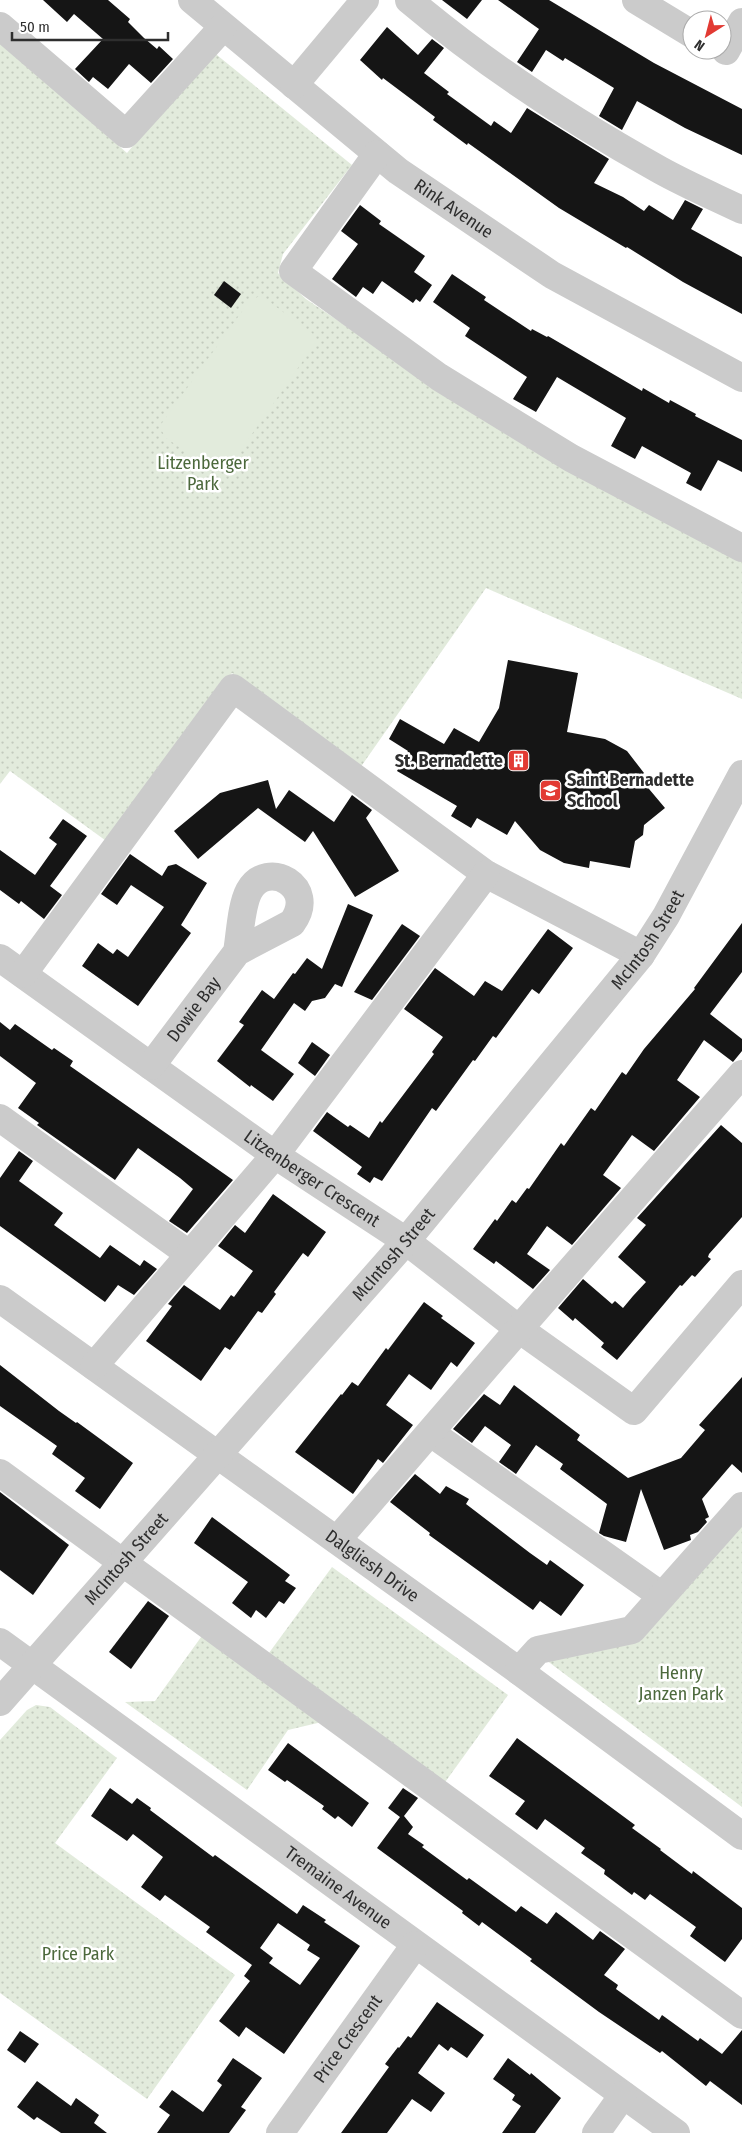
<svg xmlns="http://www.w3.org/2000/svg" width="742" height="2133" font-family="'Fira Sans Condensed',sans-serif">
	<style>
		.grass { fill: url(#grass-dots) }
		.garden { fill: #e2ebdc }
		.building { fill: #151515; fill-rule: evenodd }
		.lines { fill: none; stroke-linecap: round; stroke-linejoin: round }
		.minor { stroke: #cbcbcb; stroke-width: 28 }
		.labels { text-anchor: middle; dominant-baseline: central; stroke-width: 5; stroke-linejoin: round; paint-order: stroke }
		.street-label { font-size: 18px; fill: #2e2e2e; stroke: #fff }
		.park-label { font-size: 18px; fill: #4c693c; stroke: #fff }
		.poi-label { font-size: 18px; font-weight: bold; fill: #2e2e2e; stroke: #fff; text-anchor: end }
	</style>
	<defs>
		<pattern id="grass-dots" width="8" height="8" patternUnits="userSpaceOnUse" patternTransform="scale(1.25)"><rect width="8" height="8" fill="#e2ebdc"/><path d="M2 2h.1M6 6h.1" fill="none" stroke="#c2cabd" stroke-width="1.8" stroke-linecap="round"/></pattern>
	</defs>
	<rect width="100%" height="100%" fill="#fff"/>
	<g class="grass">
		<polygon points="0,42 127,153 212,51 352,165 283,254 278,273 306,299 426,380 742,561 742,699 486,588 360,768 232,673 184,735 109,843 10,771 0,784"/>
		<polygon points="742,1523 742,1807 542,1657 642,1636"/>
		<polygon points="332,1567 508,1695 443,1785 266,1657"/>
		<polygon points="204,1633 326,1721 288,1730 247,1790 125,1702 155,1701"/>
		<polygon points="36,1705 50,1707 117,1758 55,1843 235,1975 147,2099 0,1993 0,1740 27,1710"/>
	</g>
	<polygon class="garden" points="259,296 264,298 312,333 316,338 316,342 227,470 217,473 166,438 160,428 162,423 248,303"/>
	<g class="building">
		<polygon points="43,0 108,0 130,19 128,22 144,38 157,49 159,46 173,59 151,83 129,64 108,89 93,77 89,82 75,69 103,39 74,14 67,22"/>
		<polygon points="442,0 482,0 467,19"/>
		<polygon points="498,0 549,0 654,63 742,109 742,155 685,128 637,101 622,130 599,116 614,88 565,58 563,61 546,50 532,72 517,62 539,29"/>
		<polygon points="387,27 418,55 432,39 444,48 424,73 449,92 447,94 491,126 494,121 511,133 527,108 609,159 594,183 623,197 644,211 649,205 673,220 685,200 703,209 691,229 742,257 742,314 683,282 627,247 626,248 559,208 468,143 467,145 433,120 435,117 383,78 382,80 360,60"/>
		<polygon points="360,205 381,221 379,224 425,256 414,272 432,285 420,302 416,299 413,303 382,281 373,294 363,287 356,297 332,279 358,244 341,231"/>
		<polygon points="452,274 486,297 484,300 531,331 532,329 547,337 548,336 642,391 643,388 669,403 670,400 696,414 695,416 742,440 742,472 718,460 701,491 686,483 691,473 642,446 635,459 611,446 626,418 557,377 536,412 513,399 527,377 465,336 470,328 433,302"/>
		<polygon points="224,281 241,294 231,308 214,295"/>
		<polygon points="508,660 578,673 567,732 605,739 627,751 644,773 639,777 665,808 644,825 643,835 635,841 630,868 590,861 589,868 564,863 540,850 515,821 507,835 477,818 471,828 451,816 457,806 397,771 408,751 389,739 400,719 444,744 454,728 479,742 499,708"/>
		<polygon points="268,780 276,809 289,790 334,822 352,795 372,810 366,818 399,871 355,897 313,831 305,842 258,808 198,859 174,831 220,793"/>
		<polygon points="63,819 87,836 50,886 62,895 44,919 21,901 19,904 0,890 0,850 35,875 57,844 49,838"/>
		<polygon points="130,854 162,876 168,866 176,864 207,883 181,925 191,933 138,1006 82,966 98,943 113,954 117,949 128,957 164,907 131,885 117,905 101,894"/>
		<polygon points="348,904 373,915 342,987 335,984 325,998 312,1001 305,1011 294,1003 261,1050 294,1074 273,1101 251,1085 250,1087 217,1061 244,1025 239,1022 262,990 274,999 293,973 295,974 307,958 322,969"/>
		<polygon points="742,923 742,972 710,1014 742,1039 742,1051 733,1062 704,1040 677,1080 700,1097 654,1151 632,1135 603,1175 621,1188 572,1245 547,1226 527,1254 550,1270 533,1289 496,1261 494,1264 473,1249 495,1219 497,1221 512,1200 516,1203 527,1188 529,1189 561,1143 564,1146 591,1108 595,1111 622,1072 626,1075 644,1049 695,989 694,988"/>
		<polygon points="402,924 420,936 372,1000 354,992"/>
		<polygon points="548,929 573,948 539,994 532,989 496,1038 493,1036 475,1061 473,1060 436,1111 432,1108 382,1181 374,1177 370,1183 357,1174 362,1167 313,1131 327,1112 348,1127 350,1125 369,1138 380,1121 382,1123 434,1054 432,1052 443,1037 404,1009 435,968 474,996 485,981 502,991"/>
		<polygon points="0,1022 10,1030 15,1024 52,1050 54,1048 73,1061 70,1066 233,1180 187,1233 169,1221 193,1189 180,1178 138,1148 115,1180 37,1125 39,1123 18,1108 36,1083 0,1056"/>
		<polygon points="312,1042 330,1055 315,1076 298,1063"/>
		<polygon points="721,1125 742,1143 742,1217 709,1254 708,1257 711,1259 695,1277 692,1275 682,1286 680,1285 617,1360 601,1347 604,1343 575,1318 573,1321 558,1308 583,1279 612,1304 615,1301 623,1308 633,1296 646,1282 618,1257 646,1225 637,1218"/>
		<polygon points="19,1151 33,1161 19,1181 63,1213 54,1225 100,1258 110,1245 140,1266 144,1260 157,1269 134,1295 118,1285 105,1302 0,1226 0,1178"/>
		<polygon points="273,1194 326,1232 308,1257 303,1253 274,1292 276,1294 262,1313 258,1311 230,1350 225,1347 201,1381 146,1341 172,1306 168,1304 184,1285 220,1310 231,1295 234,1297 253,1271 218,1246 235,1225 245,1233"/>
		<polygon points="424,1302 443,1316 441,1318 475,1343 457,1367 451,1362 431,1390 409,1374 386,1405 413,1425 383,1463 378,1459 353,1494 295,1452 341,1394 342,1395 352,1382 358,1386 386,1348 388,1350"/>
		<polygon points="0,1365 59,1411 76,1423 77,1422 133,1463 100,1509 75,1491 85,1478 52,1454 57,1446 0,1406"/>
		<polygon points="742,1377 742,1473 732,1464 702,1499 709,1517 705,1519 707,1522 698,1532 690,1535 691,1540 664,1550 641,1489 626,1542 604,1536 599,1533 607,1504 560,1469 563,1464 536,1445 516,1474 499,1462 511,1445 485,1426 472,1443 453,1429 484,1394 500,1405 514,1385 580,1435 577,1440 628,1478 681,1458 705,1430 699,1425"/>
		<polygon points="415,1474 440,1494 446,1486 469,1499 466,1504 530,1553 547,1565 550,1560 584,1585 561,1616 540,1601 533,1610 429,1535 430,1533 390,1502"/>
		<polygon points="0,1492 69,1545 33,1595 0,1570"/>
		<polygon points="212,1517 290,1575 285,1581 296,1588 284,1604 279,1601 266,1618 256,1610 251,1618 232,1603 248,1582 194,1543"/>
		<polygon points="148,1601 169,1616 131,1669 109,1652"/>
		<polygon points="517,1738 635,1825 632,1828 661,1849 660,1850 692,1874 693,1871 742,1908 742,1939 725,1962 690,1936 696,1927 650,1894 645,1900 634,1892 632,1895 604,1874 605,1870 581,1853 585,1848 545,1819 537,1830 515,1814 525,1801 489,1776"/>
		<polygon points="288,1743 369,1803 352,1827 338,1816 335,1819 322,1809 324,1806 287,1780 285,1782 268,1770"/>
		<path d="M 110,1788 L 132,1804 L 137,1798 L 151,1808 L 150,1810 L 213,1857 L 215,1855 L 297,1914 L 303,1905 L 326,1920 L 324,1922 L 360,1946 L 284,2054 L 246,2027 L 239,2037 L 219,2021 L 250,1981 L 244,1976 L 252,1965 L 206,1932 L 210,1927 L 165,1895 L 160,1901 L 141,1887 L 163,1857 L 133,1834 L 127,1841 L 91,1816 ZM 278,1923 L 310,1945 L 307,1950 L 320,1958 L 300,1985 L 269,1963 L 273,1958 L 260,1948 Z"/>
		<polygon points="403,1788 418,1798 404,1816 413,1827 408,1834 424,1845 422,1847 467,1880 469,1878 516,1912 521,1906 547,1924 556,1912 593,1940 600,1931 625,1949 604,1975 618,1985 616,1989 659,2020 662,2015 698,2041 700,2038 722,2054 742,2030 742,2105 710,2081 706,2086 662,2051 660,2053 599,2012 530,1961 532,1959 482,1922 479,1926 462,1913 463,1911 377,1848 400,1817 388,1808"/>
		<polygon points="437,2002 484,2035 467,2058 451,2047 448,2051 439,2044 418,2073 445,2093 431,2112 412,2099 387,2133 341,2133 389,2067 385,2064 398,2047 399,2048 408,2036 411,2038"/>
		<polygon points="20,2031 39,2044 25,2063 7,2050"/>
		<polygon points="233,2058 262,2078 241,2107 246,2110 229,2133 157,2133 170,2115 159,2107 172,2090 203,2112 222,2085 217,2081"/>
		<polygon points="508,2058 530,2075 531,2073 561,2098 535,2133 502,2133 521,2106 512,2100 515,2095 493,2079"/>
		<polygon points="37,2081 71,2106 76,2098 99,2115 94,2123 107,2133 61,2133 37,2117 34,2120 17,2107"/>
	</g>
	<g class="lines">
		<g class="minor">
			<path id="s1" d="M 192,0 L 398,171 L 552,275 L 742,378"/>
			<path d="M 409,0 C 486,65 572,121 660,170 C 687,185 715,197 742,210"/>
			<polyline points="636,0 692,34"/>
			<polyline points="0,26 126,134 223,27"/>
			<polyline points="726,51 742,22"/>
			<polyline points="294,85 365,0"/>
			<polyline points="377,154 293,271 439,377 571,458 742,548"/>
			<path id="s2" d="M 0,958 L 275,1155 L 406,1241 L 519,1329 L 634,1411 L 742,1284"/>
			<polyline points="23,974 233,688 486,874 641,955"/>
			<path id="s3" d="M 151,1066 L 237,952 L 292,923 C 319,887 267,858 249,891 C 241,906 240,935 237,952"/>
			<polyline points="0,1118 189,1254"/>
			<path id="s4" d="M 0,1299 L 519,1671 L 742,1836"/>
			<polyline points="94,1366 275,1155 486,874"/>
			<polyline points="431,1433 662,1596"/>
			<polyline points="0,1473 742,2015"/>
			<polyline points="337,1540 519,1329 742,1074"/>
			<path id="s5" d="M 0,1642 L 676,2133"/>
			<polyline points="519,1671 538,1650 632,1630 742,1506"/>
			<path id="s6" d="M 0,1702 L 406,1241 L 641,955 L 666,916 L 742,774"/>
			<path id="s7" d="M 280,2133 L 415,1945"/>
			<polyline points="596,2133 623,2095"/>
		</g>
	</g>
	<defs>
		<symbol id="building-square" viewBox="-11 -11 22 22"><rect x="-9" y="-9" width="18" height="18" rx="4" fill="#e23a33" stroke="#fff"/><path d="M-4-6H4V6H1V3H-1V6H-4ZM-2.5-4.3h1.7v1.8h-1.7ZM.8-4.3h1.7v1.8H.8ZM-2.5-1h1.7V.8h-1.7ZM.8-1h1.7V.8H.8Z" fill="#fff"/></symbol>
		<symbol id="school-square" viewBox="-11 -11 22 22"><rect x="-9" y="-9" width="18" height="18" rx="4" fill="#e23a33" stroke="#fff"/><path d="M0-5L7-2L0 1L-7-2ZM-4 1L0 2.5L4 1V4Q0 6-4 4Z" fill="#fff"/></symbol>
	</defs>
	<g fill-rule="evenodd">
		<use href="#building-square" x="506" y="748" width="25" height="25"/>
		<use href="#school-square" x="538" y="778" width="25" height="25"/>
	</g>
	<g class="labels">
		<g class="street-label">
			<text stroke="none"><textPath href="#s1" startOffset="335">Rink Avenue</textPath></text>
			<text stroke="none"><textPath href="#s6" startOffset="1001">McIntosh Street</textPath></text>
			<text stroke="none"><textPath href="#s3" startOffset="71">Dowie Bay</textPath></text>
			<text stroke="none"><textPath href="#s2" startOffset="382">Litzenberger Crescent</textPath></text>
			<text stroke="none"><textPath href="#s6" startOffset="596">McIntosh Street</textPath></text>
			<text stroke="none"><textPath href="#s6" startOffset="191">McIntosh Street</textPath></text>
			<text stroke="none"><textPath href="#s4" startOffset="458">Dalgliesh Drive</textPath></text>
			<text stroke="none"><textPath href="#s5" startOffset="418">Tremaine Avenue</textPath></text>
			<text stroke="none"><textPath href="#s7" startOffset="116">Price Crescent</textPath></text>
		</g>
		<g class="park-label">
			<text x="203" y="463">Litzenberger<tspan x="203" dy="21">Park</tspan></text>
			<text x="681" y="1673">Henry<tspan x="681" dy="21">Janzen Park</tspan></text>
			<text x="78" y="1954">Price Park</text>
		</g>
		<g class="poi-label">
			<text x="503" y="761">St. Bernadette</text>
			<text x="567" y="780" text-anchor="start">Saint Bernadette<tspan x="567" dy="21">School</tspan></text>
		</g>
	</g>
	<g transform="translate(707 35) rotate(216)"><circle r="24" fill="#ffffff" stroke="#ababab"/>
	<path d="M0-4L9 19L0 12L-9 19Z" fill="#e23a33"/>
	<text y="-8" font-size="14" font-weight="bold" text-anchor="middle" fill="#2e2e2e">N</text>
	</g>
	<path d="M12 32v8h156v-8" fill="none" stroke="#2e2e2e" stroke-width="2.5"/>
	<text x="20" y="32" font-size="15" fill="#2e2e2e" stroke="#ffffff" stroke-width="4" paint-order="stroke">50 m</text>
</svg>
